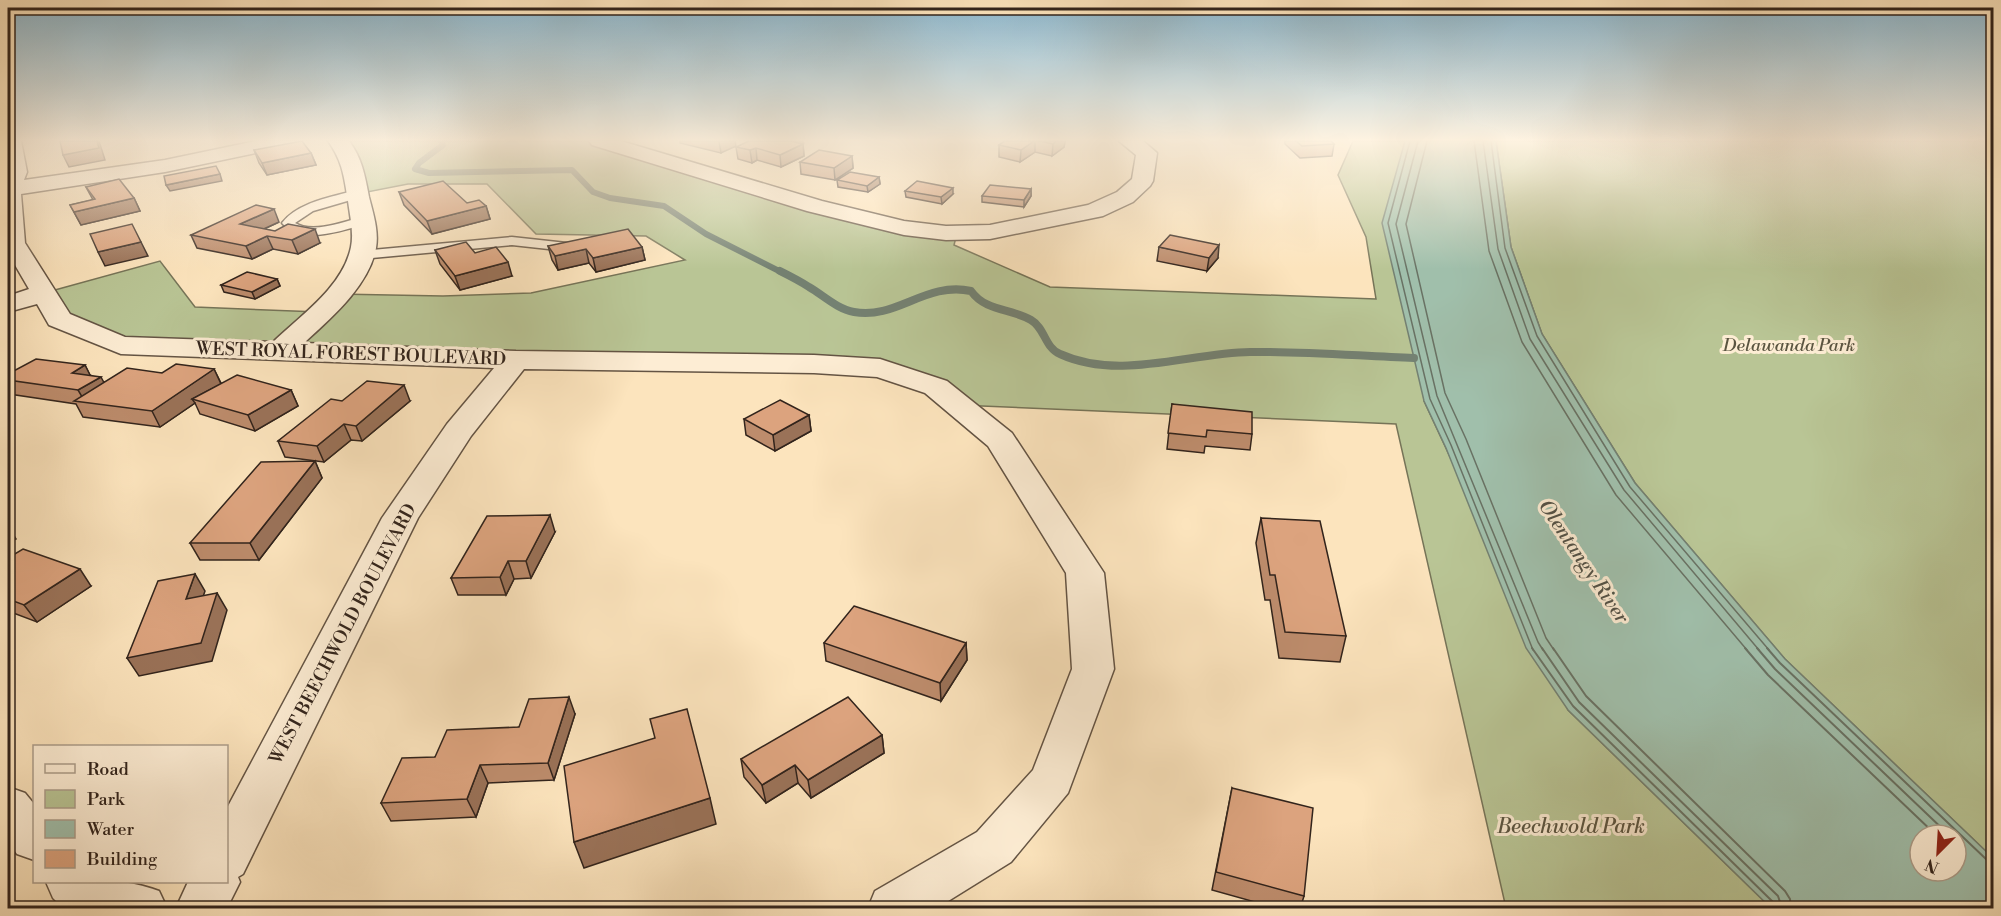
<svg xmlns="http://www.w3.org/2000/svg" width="2001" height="916" font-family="'Libre Bodoni',serif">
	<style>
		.green { fill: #b9c595; stroke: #767458; stroke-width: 1.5 }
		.water { fill: #a0bfab; stroke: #748172; stroke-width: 1.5; fill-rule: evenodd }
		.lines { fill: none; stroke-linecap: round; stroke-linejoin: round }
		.shore-far1 { stroke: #697264; stroke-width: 1.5 }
		.shore { stroke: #697264; stroke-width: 2 }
		.stream-far1 { stroke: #748172; stroke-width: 6 }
		.stream { stroke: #748172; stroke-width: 8 }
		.service-casing { stroke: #645444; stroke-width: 3 }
		.minor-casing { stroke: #645444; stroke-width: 3 }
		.service { fill: #fdedd4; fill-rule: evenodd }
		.minor { fill: #fdedd4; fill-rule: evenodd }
		.wall { fill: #bd8c6c; stroke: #32241c; stroke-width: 1.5 }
		.shaded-wall { fill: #9a7258; stroke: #32241c; stroke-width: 1.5 }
		.building { fill: #dca37e; stroke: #32241c; stroke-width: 1.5 }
		.labels { text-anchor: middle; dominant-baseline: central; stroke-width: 6; stroke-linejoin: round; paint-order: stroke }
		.park-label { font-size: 18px; font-style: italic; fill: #5a5440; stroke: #fdedd4 }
		.street-label { font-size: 18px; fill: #32241c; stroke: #fdedd4 }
		.water-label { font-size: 20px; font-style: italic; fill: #535247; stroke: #fdedd4 }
		.near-park-label { font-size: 21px; font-style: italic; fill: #5a5440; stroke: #fdedd4 }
	</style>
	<rect width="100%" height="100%" fill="#fce4bd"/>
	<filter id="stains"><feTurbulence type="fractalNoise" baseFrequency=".00333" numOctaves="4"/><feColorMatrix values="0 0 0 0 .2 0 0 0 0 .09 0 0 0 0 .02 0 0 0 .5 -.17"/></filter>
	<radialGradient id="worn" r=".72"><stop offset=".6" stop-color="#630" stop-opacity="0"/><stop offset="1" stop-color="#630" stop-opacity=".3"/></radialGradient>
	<g class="green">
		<polygon points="338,141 599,141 760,189 957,233 954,245 1050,287 1376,299 1366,237 1338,175 1353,141 1405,141 1403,151 1424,401 1568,710 1771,908 1506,908 1396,424 958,405 880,368 121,345 59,319 44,293 160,261 195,307 319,312 337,294 443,296 531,293 685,260 646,236 536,234 487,184 408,184 357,194"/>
		<polygon points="1496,141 1993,141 1993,858 1785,659 1635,483 1542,334 1511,247"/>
	</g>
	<path class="water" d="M 1405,141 L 1496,141 L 1511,247 L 1542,334 L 1635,483 L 1785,659 L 1993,858 L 1993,908 L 1771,908 L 1568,710 L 1526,648 L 1446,448 L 1424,401 L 1414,358 L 1382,223 ZM 1920,835 L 1956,835 L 1956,871 L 1920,871 Z"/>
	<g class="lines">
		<g class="shore-far1">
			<polyline points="1410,141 1388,223 1430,399 1451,445 1533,650"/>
			<polyline points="1418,141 1396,224 1437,396 1538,642 1543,650"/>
			<polyline points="1427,141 1406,224 1445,393 1466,439 1546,638 1554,650"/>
			<polyline points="1474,141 1489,251 1522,342 1616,495 1747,650"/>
			<polyline points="1483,141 1498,249 1530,339 1624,490 1759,650"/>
			<polyline points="1491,141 1505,248 1537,336 1630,487 1769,650"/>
		</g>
		<g class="shore">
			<polyline points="1532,648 1573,706 1773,902 1775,908"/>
			<polyline points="1542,648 1579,702 1778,896 1782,908"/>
			<polyline points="1553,648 1586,696 1785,891 1790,899 1791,908"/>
			<polyline points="1745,648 1768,675 1936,835"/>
			<polyline points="1757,648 1775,669 1949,835"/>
			<polyline points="1767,648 1780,663 1987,860 1994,862"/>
		</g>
		<polyline class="stream-far1" points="441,141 443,145 419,163 415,169 429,173 572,170 593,192 610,198 664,206 706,234 783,273"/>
		<path class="stream" d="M 780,271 C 790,276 800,281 809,287 C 823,295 837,309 854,312 C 896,320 926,281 971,291 C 986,312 1011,308 1031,320 C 1045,328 1045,348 1060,354 C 1119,381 1188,353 1250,352 C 1304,351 1359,356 1414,358"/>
		<defs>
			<g id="service">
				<path d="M 357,190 L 363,194 L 361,197 L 313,211 L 295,223 C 312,234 344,222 362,217 L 366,218 L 368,221 L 366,224 C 343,230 301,246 282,223 C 298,202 332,197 357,190 Z"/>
				<polygon points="512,237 576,244 583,248 576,252 512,245 361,259 354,255 361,251"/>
			</g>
			<g id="minor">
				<path d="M 8,141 L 21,141 L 27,172 L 24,180 L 165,160 L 256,141 L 295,141 L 292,145 L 285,147 L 165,172 L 21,194 L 25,243 L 70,314 L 125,337 L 273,342 C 300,316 343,287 351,247 C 354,233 350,216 348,201 C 344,177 343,162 328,141 L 349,141 C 362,158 365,176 369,197 C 373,213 379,231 376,248 C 369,286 331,318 304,343 L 516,351 L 814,355 L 880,359 L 947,381 L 1012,433 L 1104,573 L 1114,669 L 1068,793 L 1011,862 L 937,908 L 868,908 L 875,891 L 977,832 L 1033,770 L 1072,669 L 1066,573 L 988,446 L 925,393 L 877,377 L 814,373 L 524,369 L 471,436 L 418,518 L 243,874 L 238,877 L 240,882 L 227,908 L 176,908 L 188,882 L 226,882 L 226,810 L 382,518 L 447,424 L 494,368 L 121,354 L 49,325 L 37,304 L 8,312 L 8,296 L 29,289 L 8,253 Z"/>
				<polygon points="589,141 621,141 822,201 904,221 946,226 990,225 1088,205 1117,192 1132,179 1136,155 1119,141 1143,141 1157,153 1153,181 1150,186 1133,202 1103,216 990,239 946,240 904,235 807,211 592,145"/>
				<polygon points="8,787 25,793 34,804 34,860 17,854 8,842"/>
				<path d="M 46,882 C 82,878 125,878 159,891 L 167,908 L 63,908 L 53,898 Z"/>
			</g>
		</defs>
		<use href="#service" class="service-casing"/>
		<use href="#minor" class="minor-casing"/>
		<use href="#service" class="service"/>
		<use href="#minor" class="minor"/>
	</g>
	<g class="wall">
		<polygon points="680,141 735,141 721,153 680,143"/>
		<polygon points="1005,141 1065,141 1064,147 1052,156 1035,152 1020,162 999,157 999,145"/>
		<polygon points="1285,141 1331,141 1334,144 1332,156 1300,158 1285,144"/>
		<polygon points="803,143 802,144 803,144 804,156 781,167 757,160 752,163 738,159 736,147"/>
		<polygon points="254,150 311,153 316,165 267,175 259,163"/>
		<polygon points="852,156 853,168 835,180 801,174 800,162"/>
		<polygon points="879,177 880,184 868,192 838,187 837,180"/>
		<polygon points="86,187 134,198 140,211 81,225 70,205 93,200"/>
		<polygon points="1031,189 1031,196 1024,207 982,202 982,196"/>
		<polygon points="905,191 953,194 942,204 906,197"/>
		<polygon points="399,192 486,206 490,219 432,234 404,205"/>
		<polygon points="279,222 264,229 320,243 298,254 273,249 252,259 197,248 191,235"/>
		<polygon points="548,246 642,247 645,260 596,272 589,263 558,270 552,260"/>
		<polygon points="1159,247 1218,258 1207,271 1157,261"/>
		<polygon points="435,250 475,253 512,276 460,290 440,264"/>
		<polygon points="277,279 280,286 255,299 224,292 221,285"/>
		<polygon points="85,365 90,375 104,382 162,373 214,369 221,383 291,390 298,406 255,431 200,414 195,403 160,427 83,417 76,404 9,394 8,392 8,374"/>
		<polygon points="342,401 410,401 362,441 351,440 324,462 285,457 278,441"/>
		<polygon points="1172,404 1252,434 1250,450 1205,446 1204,453 1167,449"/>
		<polygon points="809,415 811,431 775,451 746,435 744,419"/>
		<polygon points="315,461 322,478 259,560 200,560 190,543"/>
		<polygon points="1261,518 1346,636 1340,662 1279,658 1270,600 1265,600 1256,543"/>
		<polygon points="555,532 531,578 514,579 506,595 458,595 451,578"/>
		<polygon points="8,558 91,586 37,622 8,611"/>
		<polygon points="824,643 966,643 967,660 941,701 826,661"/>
		<polygon points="575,714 554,780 488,783 476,817 391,821 381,803 435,757 519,727"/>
		<polygon points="882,735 884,753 811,798 798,783 766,803 744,777 741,759"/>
		<polygon points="1232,788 1304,896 1300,909 1280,909 1212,890"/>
	</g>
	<g class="shaded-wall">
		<polygon points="97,141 99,141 105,160 69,167 63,155"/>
		<polygon points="719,141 735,141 736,146 721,153"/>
		<polygon points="784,141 803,141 803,143 785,151"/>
		<polygon points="1034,141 1035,141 1035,152 1020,162 1021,150"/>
		<polygon points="1056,141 1065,141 1064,147 1052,156 1053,144"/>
		<polygon points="803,144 804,156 781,167 780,155"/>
		<polygon points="756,148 757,160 752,163 750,150"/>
		<polygon points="311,153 316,165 267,175 262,163"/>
		<polygon points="852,156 853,168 835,180 834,168"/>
		<polygon points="220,174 222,181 170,191 166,185"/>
		<polygon points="879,177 880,184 868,192 867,186"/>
		<polygon points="953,188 953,194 942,204 941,197"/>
		<polygon points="1031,189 1031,196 1024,207 1024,200"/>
		<polygon points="134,198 140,211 81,225 74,212"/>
		<polygon points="486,206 490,219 432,234 427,221"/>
		<polygon points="274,209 279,222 246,237 240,224"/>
		<polygon points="315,229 320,243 298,254 292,240"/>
		<polygon points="267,236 273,249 252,259 246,246"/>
		<polygon points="141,242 148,256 105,266 98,252"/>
		<polygon points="1219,245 1218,258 1207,271 1209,258"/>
		<polygon points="642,247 645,260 596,272 593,258"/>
		<polygon points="586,249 589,263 558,270 555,256"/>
		<polygon points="508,262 512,276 460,290 455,276"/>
		<polygon points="277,279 280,286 255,299 252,292"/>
		<polygon points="85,365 93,381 72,373"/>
		<polygon points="214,369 221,384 192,399 195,403 160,427 152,411"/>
		<polygon points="101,377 109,392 85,402 78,390"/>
		<polygon points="404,385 410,401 362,441 356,426"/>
		<polygon points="291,390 298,406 255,431 248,415"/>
		<polygon points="809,415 811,431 775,451 773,435"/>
		<polygon points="344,424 351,440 324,462 317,446"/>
		<polygon points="315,461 322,478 259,560 250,543"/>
		<polygon points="550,515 555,532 531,578 526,561"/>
		<polygon points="8,526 16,539 8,543"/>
		<polygon points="508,561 514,579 506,595 500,577"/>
		<polygon points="80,569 91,586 37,622 24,605"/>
		<polygon points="195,574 205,591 196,617 186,599"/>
		<polygon points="217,593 227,610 212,661 139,676 127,658"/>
		<polygon points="966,643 967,660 941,701 940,683"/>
		<polygon points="569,697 575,714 554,780 548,763"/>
		<polygon points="882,735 884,753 811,798 808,780"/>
		<polygon points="480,765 488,783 476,817 467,799"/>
		<polygon points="795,765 798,783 766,803 762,785"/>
		<polygon points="710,798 716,824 584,868 574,842"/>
	</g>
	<g class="building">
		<polygon points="60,141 97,141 99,148 63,155"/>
		<polygon points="302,141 311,153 262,163 254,150"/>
		<polygon points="749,141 791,141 803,144 780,155 756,148 750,150 736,147"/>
		<polygon points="1005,141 1034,141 1021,150 999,145"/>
		<polygon points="1039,141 1056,141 1053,144"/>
		<polygon points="1296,141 1331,141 1334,144 1302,146"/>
		<polygon points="819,150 852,156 834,168 800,162"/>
		<polygon points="216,166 220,174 166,185 164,176"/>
		<polygon points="850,172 879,177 867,186 837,180"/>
		<polygon points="119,179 134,198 74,212 70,205 95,199 86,187"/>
		<polygon points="443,181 467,203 479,200 486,206 427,221 399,192"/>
		<polygon points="917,181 953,188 941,197 905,191"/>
		<polygon points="990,185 1031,189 1024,200 982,196"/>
		<polygon points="256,205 274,209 240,224 275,231 288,224 315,229 292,240 267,236 246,246 191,235"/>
		<polygon points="132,224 141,242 98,252 90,234"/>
		<polygon points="628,229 642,247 593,258 586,249 555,256 548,246"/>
		<polygon points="1170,235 1219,245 1209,258 1159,247"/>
		<polygon points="466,242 475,253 496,247 508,262 455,276 435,250"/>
		<polygon points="247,272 277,279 252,292 221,285"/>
		<polygon points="36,359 85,365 72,373 101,377 78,390 8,380 8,374"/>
		<polygon points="176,364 214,369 152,411 74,401 127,368 162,373"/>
		<polygon points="237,375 291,390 248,415 192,399"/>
		<polygon points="367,381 404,385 356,426 344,424 317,446 278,441 331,399 342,401"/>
		<polygon points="780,400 809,415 773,435 744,419"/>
		<polygon points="1172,404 1252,412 1252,434 1207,430 1206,437 1168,433"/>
		<polygon points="315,461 250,543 190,543 261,462"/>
		<polygon points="550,515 526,561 508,561 500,577 451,578 487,516"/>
		<polygon points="1261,518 1320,521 1346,636 1285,632 1275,575 1270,575"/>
		<polygon points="23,549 80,569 24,605 8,599 8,558"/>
		<polygon points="195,574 186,599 217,593 201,643 127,658 158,581"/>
		<polygon points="854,606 966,643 940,683 824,643"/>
		<polygon points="569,697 548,763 480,765 467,799 381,803 402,758 435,757 447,730 519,727 529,699"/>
		<polygon points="848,697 882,735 808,780 795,765 762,785 741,759"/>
		<polygon points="687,709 710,798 574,842 564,766 655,738 650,719"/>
		<polygon points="1232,788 1313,808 1304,896 1216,872"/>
	</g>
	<linearGradient id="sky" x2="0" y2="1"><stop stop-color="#8bb8d0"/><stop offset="0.52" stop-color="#fef3e1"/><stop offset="1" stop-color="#fef3e1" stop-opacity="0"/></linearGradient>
	<rect width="2001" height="269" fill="url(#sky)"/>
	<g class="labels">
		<g class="park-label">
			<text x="1789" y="345">Delawanda Park</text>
		</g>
		<g class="street-label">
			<text transform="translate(351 354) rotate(2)">WEST ROYAL FOREST BOULEVARD</text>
			<text transform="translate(343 634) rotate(-62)">WEST BEECHWOLD BOULEVARD</text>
		</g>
		<g class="water-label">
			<text transform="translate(1583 562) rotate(56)">Olentangy River</text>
		</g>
		<g class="near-park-label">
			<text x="1571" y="827">Beechwold Park</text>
		</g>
	</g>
	<rect width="2001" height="916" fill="none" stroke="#fce4bd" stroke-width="30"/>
	<rect x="9" y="9" width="1983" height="898" fill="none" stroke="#32241c" stroke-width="3"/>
	<rect x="15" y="15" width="1971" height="886" fill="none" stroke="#32241c" stroke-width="1.5"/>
	<rect x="33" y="745" width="195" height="138" fill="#fdedd4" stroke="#ac9d8a" stroke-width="1.5"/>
	<rect x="45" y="764" width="30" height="9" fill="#fdedd4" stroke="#ac9d8a" stroke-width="1.5"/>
	<text x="87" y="775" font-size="18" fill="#32241c">Road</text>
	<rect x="45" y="790" width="30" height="18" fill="#b9c595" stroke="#ac9d8a" stroke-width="1.5"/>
	<text x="87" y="805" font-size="18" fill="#32241c">Park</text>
	<rect x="45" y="820" width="30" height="18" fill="#a0bfab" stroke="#ac9d8a" stroke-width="1.5"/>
	<text x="87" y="835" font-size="18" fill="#32241c">Water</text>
	<rect x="45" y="850" width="30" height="18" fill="#dca37e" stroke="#ac9d8a" stroke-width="1.5"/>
	<text x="87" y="865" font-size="18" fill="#32241c">Building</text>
	<g transform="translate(1938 853) rotate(204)"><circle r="28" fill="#fdedd4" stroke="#ac9d8a" stroke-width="1.5"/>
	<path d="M0-4.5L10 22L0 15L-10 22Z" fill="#8f2418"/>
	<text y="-9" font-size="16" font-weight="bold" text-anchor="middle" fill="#32241c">N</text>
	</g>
	<rect width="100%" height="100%" filter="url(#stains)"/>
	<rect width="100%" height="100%" fill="url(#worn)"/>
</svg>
